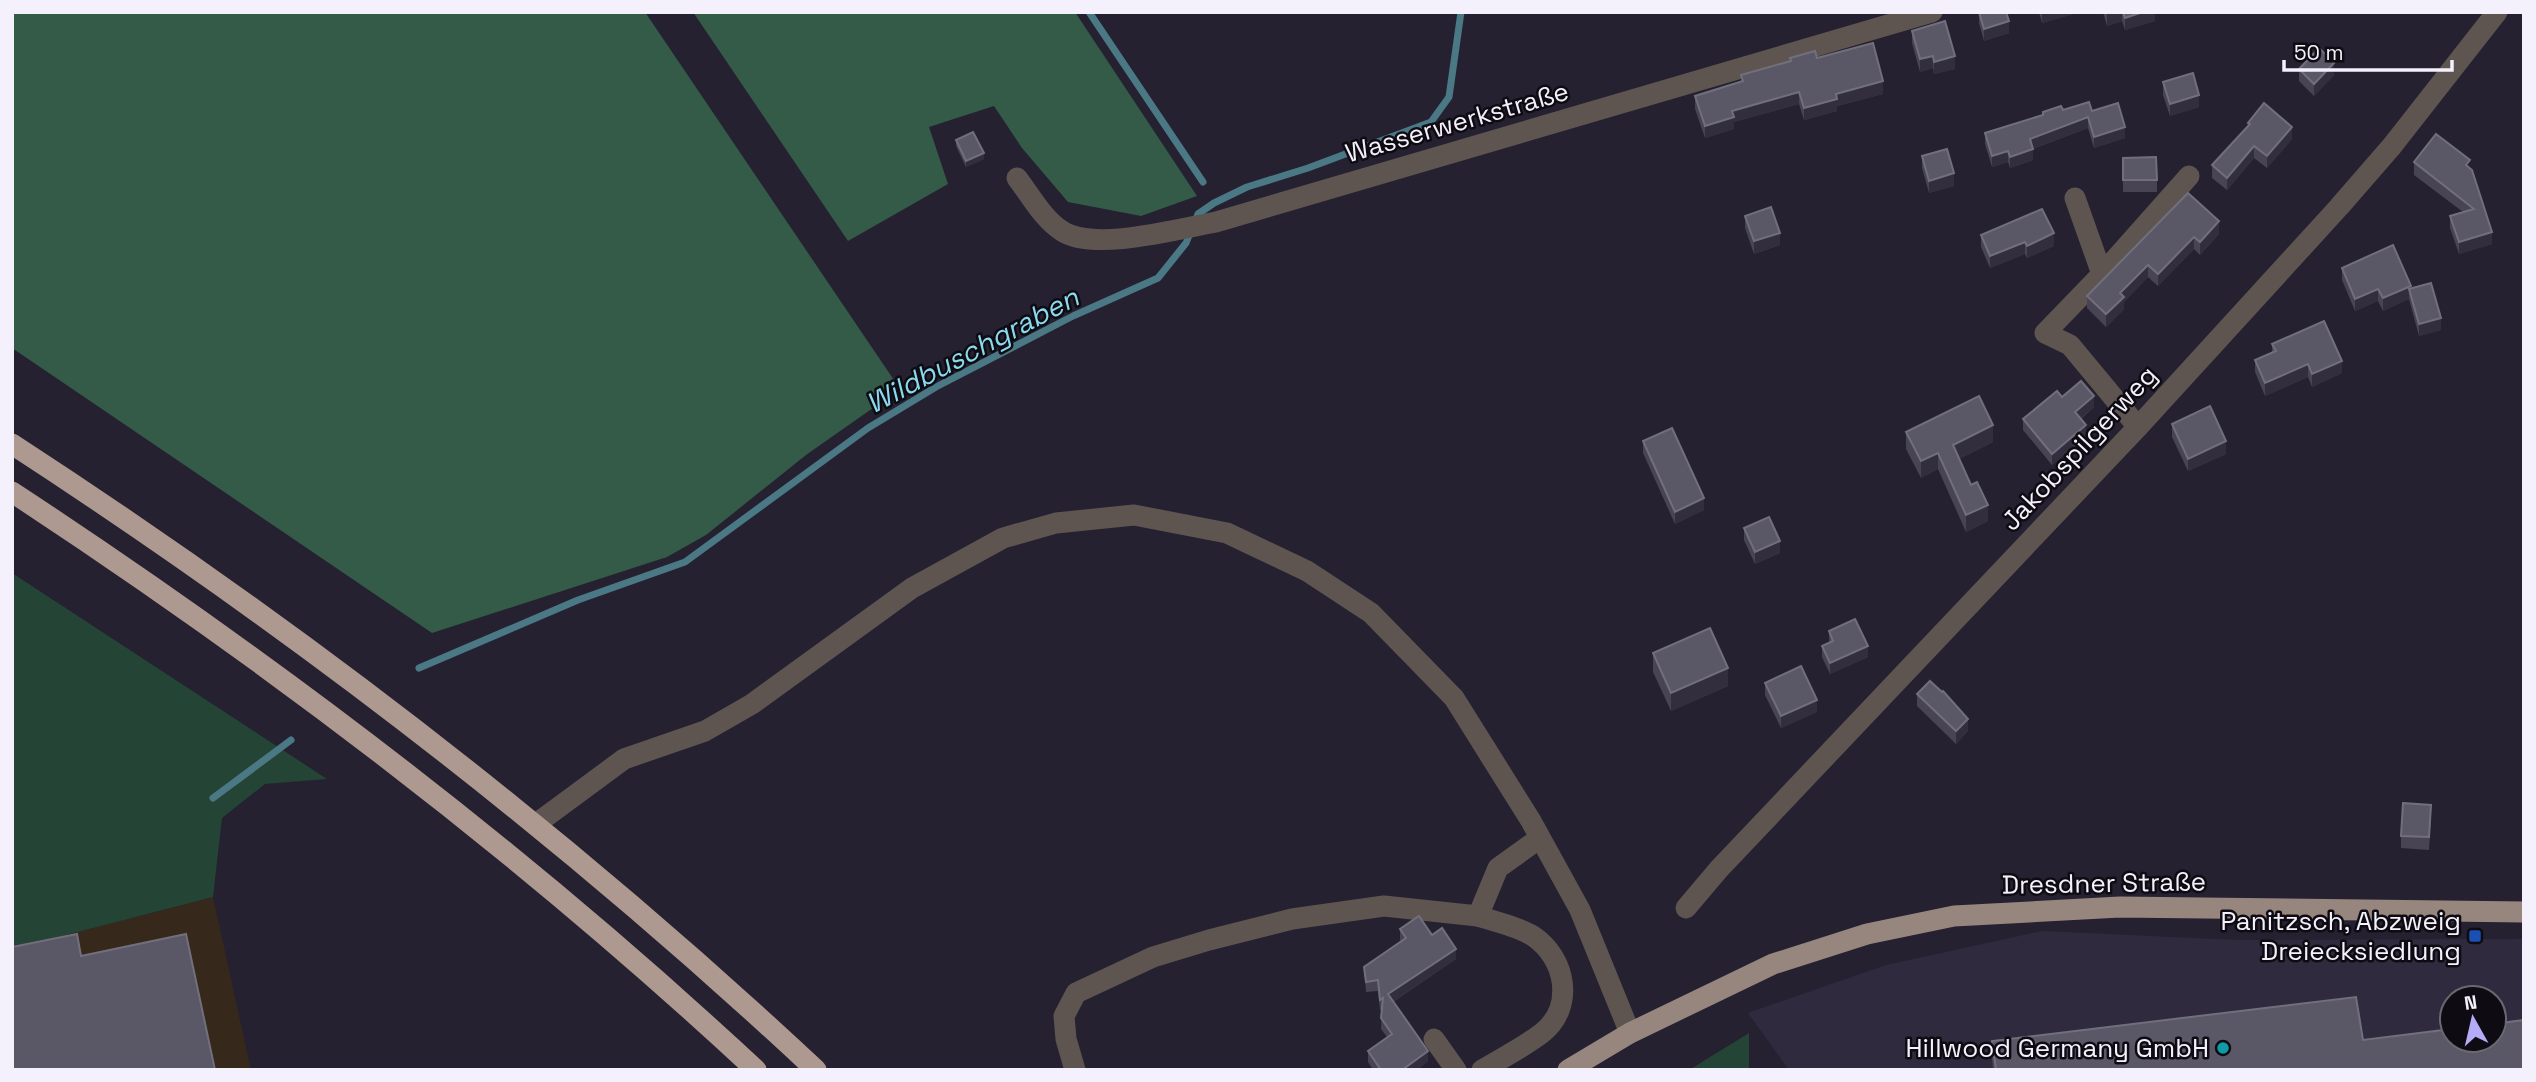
<svg xmlns="http://www.w3.org/2000/svg" width="2536" height="1082" font-family="'Space Grotesk',sans-serif">
	<style>
		.commercial { fill: #36281b }
		.built { fill: #302a3e; fill-rule: evenodd }
		.green { fill: #244435 }
		.forest { fill: #345a48 }
		.lines { fill: none; stroke-linecap: round; stroke-linejoin: round }
		.stream { stroke: #4a7884; stroke-width: 7 }
		.minor { stroke: #5e5551; stroke-width: 21 }
		.major { stroke: #97867e; stroke-width: 21 }
		.highway { stroke: #ae9990; stroke-width: 21 }
		.wall { fill: #484454 }
		.shaded-wall { fill: #322e3e }
		.building { fill: #5a5766; stroke: #726f7d; stroke-width: 2 }
		.transit-dot { fill: #1a4fb4; stroke: #0e0c12; stroke-width: 2.5 }
		.culture-dot { fill: #0f9aa8; stroke: #0e0c12; stroke-width: 2.5 }
		.labels { text-anchor: middle; dominant-baseline: central; stroke-width: 5; stroke-linejoin: round; paint-order: stroke }
		.street-label { font-size: 26px; fill: #f4f1fc; stroke: #0e0c12 }
		.poi-label { font-size: 26px; fill: #f4f1fc; stroke: #0e0c12; text-anchor: end }
		.water-label { font-size: 28px; font-style: italic; fill: #8adaef; stroke: #0e0c12 }
	</style>
	<rect width="100%" height="100%" fill="#252130"/>
	<polygon class="commercial" points="213,897 251,1070 12,1070 12,949"/>
	<path class="built" d="M 2042,931 L 2238,940 L 2524,939 L 2524,1070 L 1789,1070 L 1748,1013 L 1886,965 ZM 2452,998 L 2494,998 L 2494,1040 L 2452,1040 Z"/>
	<g class="green">
		<polygon points="12,573 327,779 265,784 222,818 213,897 12,949"/>
		<polygon points="1749,1033 1749,1070 1689,1070"/>
	</g>
	<g class="forest">
		<polygon points="12,12 645,12 900,389 806,455 706,535 667,557 432,633 12,348"/>
		<polygon points="693,12 1075,12 1197,196 1141,216 1068,202 1022,148 994,106 929,127 948,184 848,241"/>
	</g>
	<g class="lines">
		<g class="stream">
			<polyline points="1089,12 1203,182"/>
			<polyline points="419,668 578,600 685,562 868,428 936,387 1073,316 1158,278 1186,243 1198,214 1214,203 1247,187 1308,168 1431,122 1449,97 1461,12"/>
			<polyline points="213,798 291,740"/>
		</g>
		<g class="minor">
			<path d="M 1017,178 C 1031,196 1043,219 1062,231 C 1094,252 1178,229 1216,222 L 1932,12"/>
			<polyline points="2075,198 2102,274"/>
			<polyline points="2138,427 2070,345 2045,333 2102,274 2189,176"/>
			<polyline points="536,824 624,759 705,731 752,704 912,588 1003,538 1056,523 1134,515 1227,533 1307,571 1371,613 1454,698 1531,821 1580,910 1630,1033"/>
			<polyline points="1686,908 1719,869 2138,427 2339,207 2392,146 2497,12"/>
			<polyline points="1434,1039 1456,1070"/>
			<polyline points="1075,1070 1066,1039 1064,1016 1076,993 1153,957 1209,940 1292,919 1384,906 1478,916"/>
			<path d="M 1482,1070 C 1502,1058 1524,1047 1542,1033 C 1575,1007 1566,958 1533,936 C 1517,926 1496,922 1478,916 L 1498,868 L 1540,838"/>
		</g>
		<polyline class="major" points="1568,1070 1630,1033 1773,964 1867,934 1954,916 2120,907 2524,912"/>
		<g class="highway">
			<path d="M 12,444 C 298,630 567,837 816,1070"/>
			<path d="M 12,492 C 274,664 526,856 756,1070"/>
		</g>
	</g>
	<g class="wall">
		<polygon points="1979,12 2009,33 1984,41 1979,23"/>
		<polygon points="2039,12 2080,12 2042,23"/>
		<polygon points="2103,12 2155,12 2155,21 2125,30 2122,21 2107,26"/>
		<polygon points="1912,31 1955,69 1934,74 1933,68 1920,72 1912,43"/>
		<polygon points="1790,58 1817,58 1883,94 1837,106 1837,111 1804,120 1799,104 1734,122 1734,129 1705,138 1695,109 1695,96 1741,81 1741,75 1790,61"/>
		<polygon points="2299,69 2334,75 2314,96 2299,81"/>
		<polygon points="2163,82 2199,107 2170,116 2163,95"/>
		<polygon points="2063,110 2092,111 2125,138 2094,148 2088,128 2033,149 2033,160 2010,168 2008,162 1992,167 1985,144 1985,133 2043,116 2043,112"/>
		<polygon points="2248,123 2292,139 2267,168 2254,158 2227,190 2212,178 2212,165 2248,126"/>
		<polygon points="956,140 984,159 966,167 956,146"/>
		<polygon points="1922,156 1954,186 1929,193 1922,168"/>
		<polygon points="2123,158 2157,180 2157,192 2123,192"/>
		<polygon points="2414,162 2470,168 2492,244 2459,254 2450,228 2450,216 2463,212 2414,175"/>
		<polygon points="2188,193 2219,234 2200,255 2194,249 2158,286 2148,277 2124,302 2124,309 2106,327 2087,308 2087,296"/>
		<polygon points="1745,216 1780,245 1754,254 1745,228"/>
		<polygon points="1981,235 2054,246 2027,258 2025,254 1990,268 1981,247"/>
		<polygon points="2342,268 2411,289 2441,330 2419,336 2409,299 2383,311 2378,301 2355,311 2342,280"/>
		<polygon points="2272,344 2342,373 2312,387 2308,377 2265,396 2255,372 2255,360 2272,352"/>
		<polygon points="2062,397 2094,407 2081,419 2086,436 2052,465 2023,430 2023,419"/>
		<polygon points="2172,424 2226,454 2188,471 2172,437"/>
		<polygon points="1906,432 1993,442 1959,459 1988,521 1966,532 1938,469 1921,478 1906,449"/>
		<polygon points="1643,441 1704,510 1675,524 1643,453"/>
		<polygon points="1744,528 1780,553 1755,564 1744,540"/>
		<polygon points="1829,631 1868,657 1830,674 1822,657 1822,646 1829,643"/>
		<polygon points="1653,653 1728,686 1671,711 1653,672"/>
		<polygon points="1765,683 1817,712 1781,728 1765,695"/>
		<polygon points="1917,694 1968,731 1956,744 1917,706"/>
		<polygon points="2431,817 2429,850 2401,848 2401,836"/>
		<polygon points="1400,929 1432,935 1456,959 1393,1002 1428,1061 1417,1070 1373,1070 1368,1062 1368,1051 1387,1037 1381,1029 1382,1009 1380,1010 1378,991 1366,992 1364,967 1401,941 1400,940"/>
		<polygon points="2363,1040 2524,1070 1993,1070 1992,1059 1992,1041"/>
	</g>
	<g class="shaded-wall">
		<polygon points="2042,12 2080,12 2042,23"/>
		<polygon points="2111,12 2122,12 2122,21 2107,26 2107,13"/>
		<polygon points="2143,12 2155,12 2155,21 2125,30 2125,18"/>
		<polygon points="2009,21 2009,33 1984,41 1984,29"/>
		<polygon points="1933,56 1933,68 1920,72 1920,59"/>
		<polygon points="1955,56 1955,69 1934,74 1934,62"/>
		<polygon points="2334,63 2334,75 2314,96 2314,84"/>
		<polygon points="1883,81 1883,94 1837,106 1837,111 1804,120 1804,108 1836,94"/>
		<polygon points="1799,92 1799,104 1734,122 1734,129 1705,138 1705,126 1732,111"/>
		<polygon points="2199,95 2199,107 2170,116 2170,104"/>
		<polygon points="2088,117 2088,128 2030,150 2030,139"/>
		<polygon points="2125,127 2125,138 2094,148 2094,137"/>
		<polygon points="2292,127 2292,139 2267,168 2267,156"/>
		<polygon points="2254,146 2254,158 2227,190 2227,178"/>
		<polygon points="2033,149 2033,160 2010,168 2010,157"/>
		<polygon points="2008,151 2008,162 1992,167 1992,156"/>
		<polygon points="984,153 984,159 966,167 966,161"/>
		<polygon points="1954,173 1954,186 1929,193 1929,181"/>
		<polygon points="2219,221 2219,234 2200,255 2200,242"/>
		<polygon points="2492,232 2492,244 2459,254 2459,242"/>
		<polygon points="1780,233 1780,245 1754,254 1754,241"/>
		<polygon points="2054,233 2054,246 2027,258 2027,246"/>
		<polygon points="2194,237 2194,249 2158,286 2158,274"/>
		<polygon points="2025,242 2025,254 1990,268 1990,256"/>
		<polygon points="2148,265 2148,277 2124,302 2124,309 2106,327 2106,314 2120,293"/>
		<polygon points="2411,286 2411,298 2409,289 2409,299 2383,311 2383,298"/>
		<polygon points="2378,289 2378,301 2355,311 2355,299"/>
		<polygon points="2441,318 2441,330 2419,336 2419,324"/>
		<polygon points="2342,361 2342,373 2312,387 2312,374"/>
		<polygon points="2308,364 2308,377 2265,396 2265,383"/>
		<polygon points="2094,396 2094,407 2075,423 2075,412"/>
		<polygon points="1993,425 1993,442 1953,462 1953,445"/>
		<polygon points="2086,425 2086,436 2052,465 2052,454"/>
		<polygon points="2226,441 2226,454 2188,471 2188,459"/>
		<polygon points="1938,453 1938,469 1921,478 1921,461"/>
		<polygon points="1704,498 1704,510 1675,524 1675,512"/>
		<polygon points="1988,505 1988,521 1966,532 1966,515"/>
		<polygon points="1780,541 1780,553 1755,564 1755,552"/>
		<polygon points="1868,646 1868,657 1830,674 1830,663"/>
		<polygon points="1728,668 1728,686 1671,711 1671,693"/>
		<polygon points="1817,700 1817,712 1781,728 1781,716"/>
		<polygon points="1968,719 1968,731 1956,744 1956,731"/>
		<polygon points="1456,949 1456,959 1388,1005 1388,994"/>
		<polygon points="1428,1051 1428,1061 1417,1070 1402,1070"/>
	</g>
	<g class="building">
		<polygon points="1979,12 2006,12 2009,21 1984,29"/>
		<polygon points="2123,12 2143,12 2125,18"/>
		<polygon points="1945,21 1955,56 1934,62 1933,56 1920,59 1912,31"/>
		<polygon points="1873,43 1883,81 1836,94 1837,99 1804,108 1799,92 1732,111 1734,117 1705,126 1695,96 1743,81 1741,75 1791,61 1790,58 1815,51 1817,58"/>
		<polygon points="2319,48 2334,63 2314,84 2299,69"/>
		<polygon points="2193,73 2199,95 2170,104 2163,82"/>
		<polygon points="2089,102 2092,111 2118,103 2125,127 2094,137 2088,117 2030,139 2033,149 2010,157 2008,151 1992,156 1985,133 2043,115 2043,112 2061,106 2063,110"/>
		<polygon points="2264,103 2292,127 2267,156 2254,146 2227,178 2212,165 2250,124 2248,123"/>
		<polygon points="973,132 984,153 966,161 956,140"/>
		<polygon points="2436,134 2470,160 2466,165 2472,170 2492,232 2459,242 2450,216 2474,209 2414,162"/>
		<polygon points="1947,149 1954,173 1929,181 1922,156"/>
		<polygon points="2156,157 2157,180 2123,180 2123,158"/>
		<polygon points="2188,193 2219,221 2200,242 2194,237 2158,274 2148,265 2120,293 2124,297 2106,314 2087,296"/>
		<polygon points="1771,207 1780,233 1754,241 1745,216"/>
		<polygon points="2042,209 2054,233 2027,246 2025,242 1990,256 1981,235"/>
		<polygon points="2393,245 2411,286 2383,298 2378,289 2355,299 2342,268"/>
		<polygon points="2431,283 2441,318 2419,324 2409,289"/>
		<polygon points="2324,321 2342,361 2312,374 2308,364 2265,383 2255,360 2276,351 2272,344"/>
		<polygon points="2081,381 2094,396 2075,412 2086,425 2052,454 2023,419 2057,391 2062,397"/>
		<polygon points="1979,396 1993,425 1953,445 1971,485 1977,482 1988,505 1966,515 1938,453 1921,461 1906,432"/>
		<polygon points="2210,406 2226,441 2188,459 2172,424"/>
		<polygon points="1672,428 1704,498 1675,512 1643,441"/>
		<polygon points="1769,517 1780,541 1755,552 1744,528"/>
		<polygon points="1855,619 1868,646 1830,663 1822,646 1833,641 1829,631"/>
		<polygon points="1710,628 1728,668 1671,693 1653,653"/>
		<polygon points="1801,666 1817,700 1781,716 1765,683"/>
		<polygon points="1930,681 1942,692 1943,691 1968,719 1956,731 1917,694"/>
		<polygon points="2403,803 2431,805 2429,837 2401,836"/>
		<polygon points="1419,916 1432,935 1442,928 1456,949 1388,994 1428,1051 1402,1070 1381,1070 1368,1051 1392,1034 1381,1018 1383,998 1380,1000 1378,980 1366,982 1364,967 1406,938 1400,929"/>
		<polygon points="77,934 81,956 186,934 215,1070 12,1070 12,947"/>
		<polygon points="2356,997 2363,1040 2452,1029 2452,1040 2494,1040 2494,1024 2524,1020 2524,1070 1996,1070 1992,1041"/>
	</g>
	<rect class="transit-dot" x="2468" y="929" width="14" height="14" rx="3.5"/>
	<circle class="culture-dot" cx="2223" cy="1048" r="7"/>
	<g class="labels">
		<g class="street-label">
			<text transform="translate(1457 122) rotate(-16)">Wasserwerkstraße</text>
			<text transform="translate(2079 448) rotate(-47)">Jakobspilgerweg</text>
			<text transform="translate(2104 883) rotate(-1)">Dresdner Straße</text>
		</g>
		<g class="poi-label">
			<text x="2461" y="921">Panitzsch, Abzweig<tspan x="2461" dy="30">Dreiecksiedlung</tspan></text>
			<text x="2209" y="1048">Hillwood Germany GmbH</text>
		</g>
		<g class="water-label">
			<text transform="translate(972 350) rotate(-28)">Wildbuschgraben</text>
		</g>
	</g>
	<rect width="2536" height="1082" fill="none" stroke="#f4f1fc" stroke-width="28"/>
	<g transform="translate(2473 1019) rotate(352)"><circle r="33" fill="#0e0c12" stroke="#6a6870" stroke-width="2"/>
	<path d="M0-5L12 26L0 18L-12 26Z" fill="#b5acf8"/>
	<text y="-10" font-size="19" font-weight="bold" text-anchor="middle" fill="#f4f1fc">N</text>
	</g>
	<path d="M2284 60v10h168v-10" fill="none" stroke="#f4f1fc" stroke-width="3.5"/>
	<text x="2294" y="60" font-size="21" fill="#f4f1fc" stroke="#0e0c12" stroke-width="5" paint-order="stroke">50 m</text>
</svg>
